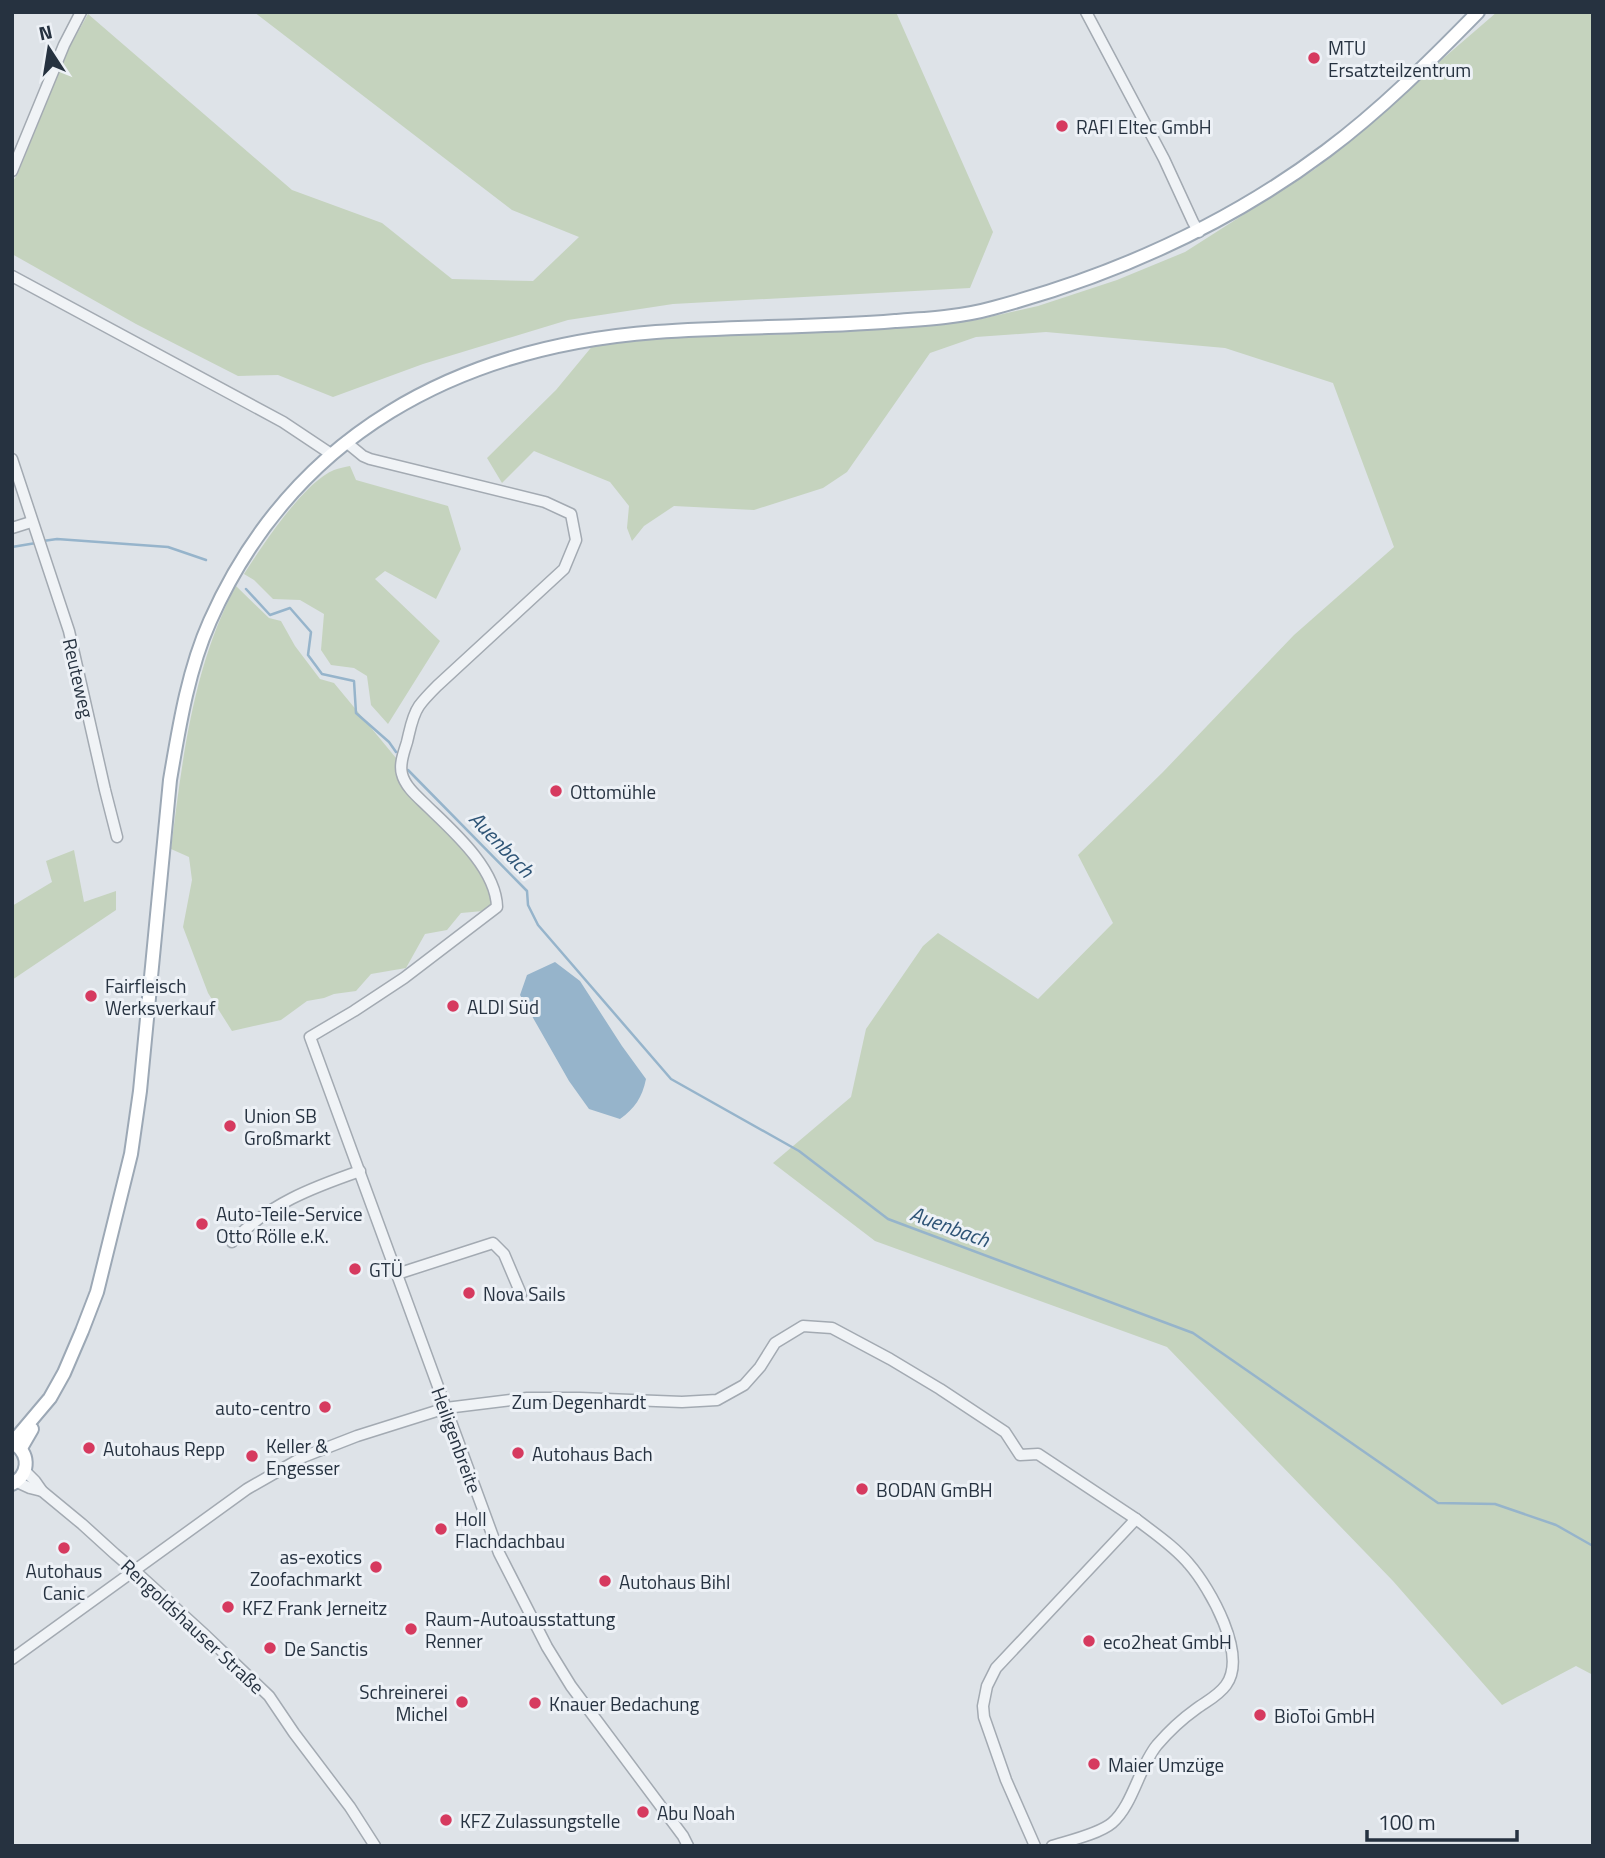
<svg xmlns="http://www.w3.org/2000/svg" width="1605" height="1858" font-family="'Titillium Web',sans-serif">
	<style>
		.green { fill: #c5d3be }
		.water { fill: #96b4cb }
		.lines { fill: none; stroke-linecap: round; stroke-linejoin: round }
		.stream { stroke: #96b4cb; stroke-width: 2.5 }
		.minor-casing { stroke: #a3aab2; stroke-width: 13 }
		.major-casing { stroke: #9ca8b5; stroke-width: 16 }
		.minor { stroke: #f0f3f6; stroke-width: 10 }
		.major { stroke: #fff; stroke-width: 12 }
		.poi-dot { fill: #d63a5f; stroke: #edf1f6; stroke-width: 2.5 }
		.labels { text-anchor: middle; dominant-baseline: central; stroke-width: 6; stroke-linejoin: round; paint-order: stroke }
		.poi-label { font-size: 19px; fill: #263240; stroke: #edf1f6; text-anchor: start }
		.street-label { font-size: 19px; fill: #263240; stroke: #edf1f6 }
		.water-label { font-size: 21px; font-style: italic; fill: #2e5476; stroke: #edf1f6 }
	</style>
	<rect width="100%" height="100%" fill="#dee3e8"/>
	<g class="green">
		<polygon points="254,12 896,12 993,232 970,288 673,304 568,320 423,364 333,397 278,375 238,376 136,324 12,254 12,183 18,173 69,48 88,14 292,190 382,223 452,279 533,281 579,237 512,210"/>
		<polygon points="1497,12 1593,12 1593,1675 1576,1666 1502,1705 1393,1581 1167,1347 875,1241 773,1163 851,1097 866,1029 923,946 938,933 1038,999 1113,923 1078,855 1163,772 1294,635 1394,547 1333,383 1225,348 1046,332 976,337 930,353 847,472 823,488 754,510 674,506 644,526 632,541 627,528 629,506 610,482 534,451 502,483 487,458 556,390 594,344 707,335 767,335 883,329 976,320 1038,306 1117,280 1185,252 1315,169"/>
		<path d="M 350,466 L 356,480 L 448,506 L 461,549 L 436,599 L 385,571 L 375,579 L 440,641 L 388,724 L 371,705 L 367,676 L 354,668 L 331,665 L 321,650 L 324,614 L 300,600 L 273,599 L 254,580 L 244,574 C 262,546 304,482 334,470 C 339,468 345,467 350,466 Z"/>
		<path d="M 236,586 L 269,618 L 281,621 L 295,646 L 320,679 L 334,683 L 396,758 L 399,781 L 448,830 L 480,869 L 490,885 L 492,904 L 483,911 L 461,913 L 447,930 L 425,934 L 406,968 L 371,974 L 356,991 L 334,994 L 324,998 L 307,1001 L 281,1020 L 232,1031 L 208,993 L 183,927 L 192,880 L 189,857 L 171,849 C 182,762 193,665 236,586 Z"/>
		<polygon points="74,850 84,902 116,891 116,910 12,980 12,906 52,882 46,861"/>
	</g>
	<path class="water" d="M 555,962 L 580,981 L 622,1046 L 646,1079 C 642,1098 635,1108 620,1119 L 589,1109 L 569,1081 L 520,995 L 527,975 Z"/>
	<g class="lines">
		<g class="stream">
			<polyline points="43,541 57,539 168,547 206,560"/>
			<polyline points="12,547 36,543"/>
			<polyline points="246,589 270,615 290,608 311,632 308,655 322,674 354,681 356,713 389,742 396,752"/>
			<polyline points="408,770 527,891 528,905 538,925 671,1079 799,1151 888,1219 1193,1333 1438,1503 1495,1504 1556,1525 1593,1546"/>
		</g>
		<defs>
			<g id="minor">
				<polyline points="1086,12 1164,159 1193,222 1199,232"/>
				<polyline points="12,171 64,45 81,12"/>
				<polyline points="12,276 283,422 331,454"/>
				<path d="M 346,442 L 363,456 L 370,459 L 545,502 L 571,514 L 576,540 L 564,569 L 437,686 C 431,692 424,699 419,706 C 412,716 410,730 407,742 C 404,752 399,764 402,774 C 405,787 419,798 428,807 C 454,832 496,869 497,907 L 404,978 L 354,1011 L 310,1037 L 499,1553 L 547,1647 L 571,1686 L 683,1836 L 688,1846"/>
				<polyline points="12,459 69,631 105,790 117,837"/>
				<polyline points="12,528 31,522"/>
				<path d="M 232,1242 C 269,1204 311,1188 360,1171"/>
				<polyline points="397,1274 493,1243 504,1254 521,1294"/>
				<polyline points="25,1471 35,1481 42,1491 82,1524 115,1554 135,1571 204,1634 269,1696 294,1733 350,1807 375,1846"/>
				<polyline points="17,1482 30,1488 42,1491"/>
				<polyline points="12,1659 247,1489 303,1457 357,1436 446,1408 527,1398 580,1398 682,1402 717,1400 744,1385 760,1367 775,1343 803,1326 832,1328 890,1359 940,1389 1005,1432 1020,1455 1038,1454 1136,1519 996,1668 987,1686 983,1706 984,1717 1006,1780 1035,1846"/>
				<path d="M 1052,1846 C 1068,1841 1099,1834 1112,1823 C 1133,1805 1139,1767 1157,1745 C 1169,1731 1182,1719 1196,1709 C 1207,1701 1218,1696 1226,1685 C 1248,1655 1210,1588 1189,1564 C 1174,1546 1154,1533 1136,1519"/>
			</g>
			<g id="major">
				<path d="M 12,1443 L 50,1398 L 64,1373 L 82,1331 L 97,1292 L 131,1154 L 140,1091 L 170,780 C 179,727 188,670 210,621 C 293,434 458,347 656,332 C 735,326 815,328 895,321 C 927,319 961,317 993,308 C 1113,276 1227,225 1326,151 C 1381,110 1430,61 1478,12"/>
				<polyline points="21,1448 32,1429"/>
				<path d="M 12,1484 C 29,1475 30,1456 16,1445"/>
			</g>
		</defs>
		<use href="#minor" class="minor-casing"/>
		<use href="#major" class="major-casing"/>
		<use href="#minor" class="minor"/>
		<use href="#major" class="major"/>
	</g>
	<g class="poi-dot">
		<circle cx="1314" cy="58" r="7"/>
		<circle cx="1062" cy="126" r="7"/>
		<circle cx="556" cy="791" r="7"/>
		<circle cx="91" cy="996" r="7"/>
		<circle cx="453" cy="1006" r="7"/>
		<circle cx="230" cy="1126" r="7"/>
		<circle cx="202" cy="1224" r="7"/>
		<circle cx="355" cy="1269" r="7"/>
		<circle cx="469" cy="1293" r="7"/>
		<circle cx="325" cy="1407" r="7"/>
		<circle cx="89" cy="1448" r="7"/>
		<circle cx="518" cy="1453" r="7"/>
		<circle cx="252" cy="1456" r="7"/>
		<circle cx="862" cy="1489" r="7"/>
		<circle cx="441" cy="1529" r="7"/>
		<circle cx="64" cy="1548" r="7"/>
		<circle cx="376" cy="1567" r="7"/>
		<circle cx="605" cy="1581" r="7"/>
		<circle cx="228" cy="1607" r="7"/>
		<circle cx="411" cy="1629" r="7"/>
		<circle cx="1089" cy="1641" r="7"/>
		<circle cx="270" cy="1648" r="7"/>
		<circle cx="462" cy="1702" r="7"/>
		<circle cx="535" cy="1703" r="7"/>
		<circle cx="1260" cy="1715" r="7"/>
		<circle cx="1094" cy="1764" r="7"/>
		<circle cx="643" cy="1812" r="7"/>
		<circle cx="446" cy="1820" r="7"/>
	</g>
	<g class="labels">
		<g class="poi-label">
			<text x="1328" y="47">MTU<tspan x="1328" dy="22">Ersatzteilzentrum</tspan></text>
			<text x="1076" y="126">RAFI Eltec GmbH</text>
			<text x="570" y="791">Ottomühle</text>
			<text x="105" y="985">Fairfleisch<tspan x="105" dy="22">Werksverkauf</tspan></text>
			<text x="467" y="1006">ALDI Süd</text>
			<text x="244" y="1115">Union SB<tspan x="244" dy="22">Großmarkt</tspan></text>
			<text x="216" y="1213">Auto-Teile-Service<tspan x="216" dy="22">Otto Rölle e.K.</tspan></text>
			<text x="369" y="1269">GTÜ</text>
			<text x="483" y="1293">Nova Sails</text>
			<text x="311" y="1407" text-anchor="end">auto-centro</text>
			<text x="266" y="1445">Keller &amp;<tspan x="266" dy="22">Engesser</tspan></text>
			<text x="103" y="1448">Autohaus Repp</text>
			<text x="532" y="1453">Autohaus Bach</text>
			<text x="876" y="1489">BODAN GmBH</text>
			<text x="455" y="1518">Holl<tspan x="455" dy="22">Flachdachbau</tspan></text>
			<text x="362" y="1556" text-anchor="end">as-exotics<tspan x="362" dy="22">Zoofachmarkt</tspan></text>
			<text x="64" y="1570" text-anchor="middle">Autohaus<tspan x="64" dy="22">Canic</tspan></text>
			<text x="619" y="1581">Autohaus Bihl</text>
			<text x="242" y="1607">KFZ Frank Jerneitz</text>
			<text x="425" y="1618">Raum-Autoausstattung<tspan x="425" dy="22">Renner</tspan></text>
			<text x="1103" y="1641">eco2heat GmbH</text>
			<text x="284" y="1648">De Sanctis</text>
			<text x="448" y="1691" text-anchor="end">Schreinerei<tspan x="448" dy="22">Michel</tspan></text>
			<text x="549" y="1703">Knauer Bedachung</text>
			<text x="1274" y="1715">BioToi GmbH</text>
			<text x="1108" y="1764">Maier Umzüge</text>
			<text x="657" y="1812">Abu Noah</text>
			<text x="460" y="1820">KFZ Zulassungstelle</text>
		</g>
		<g class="street-label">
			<text transform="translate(79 678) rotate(77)">Reuteweg</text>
			<text x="579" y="1401">Zum Degenhardt</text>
			<text transform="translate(457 1440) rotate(70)">Heiligenbreite</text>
			<text transform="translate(193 1626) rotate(43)">Rengoldshauser Straße</text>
		</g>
		<g class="water-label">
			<text transform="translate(502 844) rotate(46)">Auenbach</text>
			<text transform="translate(950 1226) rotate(20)">Auenbach</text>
		</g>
	</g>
	<rect width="1605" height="1858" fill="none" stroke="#263240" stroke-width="28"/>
	<g transform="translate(49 49) rotate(348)" stroke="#edf1f6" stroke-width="5" paint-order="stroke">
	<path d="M0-5L12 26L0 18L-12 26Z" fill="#263240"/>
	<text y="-10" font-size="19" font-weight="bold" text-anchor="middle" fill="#263240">N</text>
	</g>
	<path d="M1367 1830v10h150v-10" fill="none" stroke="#263240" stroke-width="3.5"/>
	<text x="1378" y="1830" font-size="21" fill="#263240" stroke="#edf1f6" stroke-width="5" paint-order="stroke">100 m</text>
</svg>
